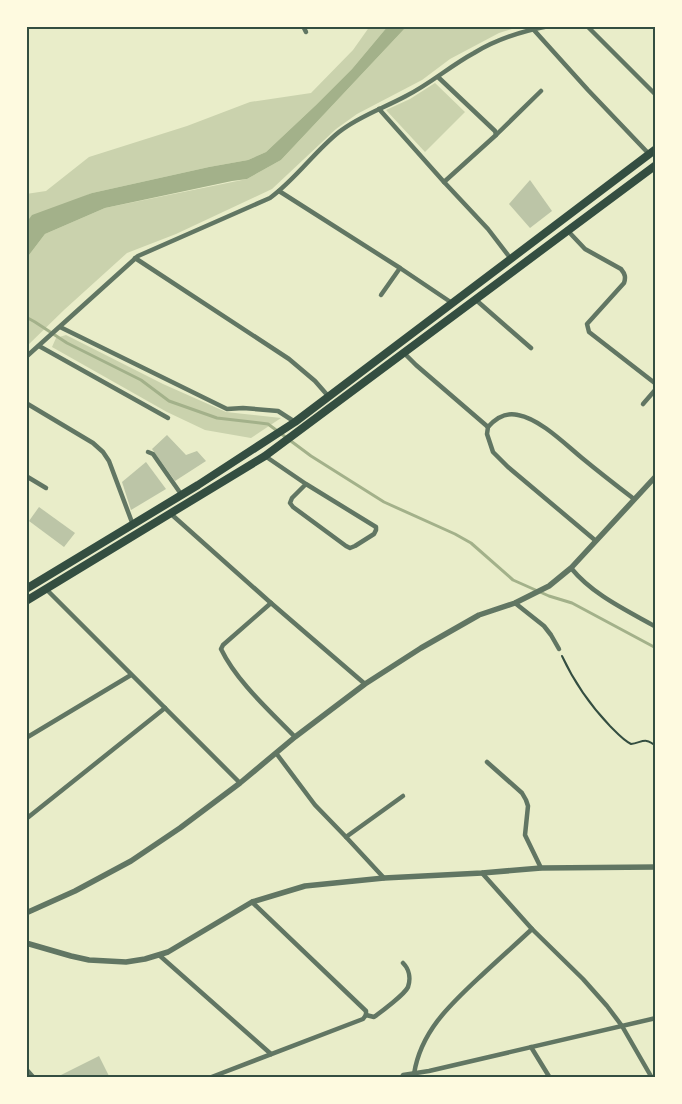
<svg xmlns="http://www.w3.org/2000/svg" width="682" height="1104" font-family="'Source Serif 4',serif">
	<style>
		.green { fill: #cad2ad }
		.water { fill: #a3b18a }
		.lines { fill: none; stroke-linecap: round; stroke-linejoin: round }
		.stream { stroke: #a3b18a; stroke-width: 3 }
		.building { fill: #bcc5a7 }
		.path { stroke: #344e41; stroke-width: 2 }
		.minor { stroke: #617663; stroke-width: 4.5 }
		.tertiary { stroke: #617663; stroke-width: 5.5 }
		.primary { stroke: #344e41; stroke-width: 8 }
		.neatline { fill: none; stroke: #344e41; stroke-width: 2 }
	</style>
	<rect width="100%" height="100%" fill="#e9edc9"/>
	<g class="green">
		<polygon points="370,26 388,26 352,69 316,105 266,152 248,160 209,167 92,193 26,223 26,194 46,191 89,157 187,126 250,102 311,93 353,50"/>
		<polygon points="407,26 521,26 499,33 450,59 422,80 357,114 336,129 272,189 176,234 127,253 64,310 26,347 26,259 45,234 105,208 247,179 281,160"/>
		<polygon points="435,83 465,112 425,152 386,110 410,99"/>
		<polygon points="66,335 163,384 226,412 281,418 251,438 205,430 167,412 52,347 56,338"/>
	</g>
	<polygon class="water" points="388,26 407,26 281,160 247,179 232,181 105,208 45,234 26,259 26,223 32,215 92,193 209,167 248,160 266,152 316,105 352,69"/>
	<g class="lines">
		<polyline class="stream" points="26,317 35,322 67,343 141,380 169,401 217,418 268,424 311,456 384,502 455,534 471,543 513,580 549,596 572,603 656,648"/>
	</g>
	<g class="building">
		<polygon points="530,180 552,211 530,228 509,204"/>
		<polygon points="167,435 186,455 197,451 206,461 175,481 152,449"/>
		<polygon points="146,462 166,489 131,510 122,482"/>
		<polygon points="39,507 75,533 64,547 29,521"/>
		<polygon points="99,1056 110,1078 55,1078"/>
	</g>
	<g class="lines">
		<path class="path" d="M 562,656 C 575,684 589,704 610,726 C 617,733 623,740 631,744 C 643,742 645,737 656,746"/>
		<g class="minor">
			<polyline points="303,26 306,32"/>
			<polyline points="587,26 656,95"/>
			<polyline points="533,29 588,90 649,154"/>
			<polyline points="438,77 495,131 496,135 444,182"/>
			<polyline points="379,109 444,182 488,229 511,259"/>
			<polyline points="496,135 541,91"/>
			<polyline points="279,191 400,268 452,303"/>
			<path d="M 568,231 L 585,249 L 621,269 C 625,274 626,277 624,283 L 587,324 L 589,332 L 656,384"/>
			<polyline points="135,258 289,359 315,381 329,397"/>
			<polyline points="381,295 400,268"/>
			<polyline points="476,300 531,348"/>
			<polyline points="60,327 227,409 243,408 278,411 295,422"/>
			<polyline points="39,346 168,418"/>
			<polyline points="404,353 416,365 488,427"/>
			<path d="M 26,357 L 138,256 L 270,198 C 296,179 314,152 339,132 C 359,116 384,108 406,96 C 430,84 450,66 474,53 C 497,39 522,31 549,26"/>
			<polyline points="26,403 93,443 103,452 109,461 133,525"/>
			<polyline points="643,404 656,389"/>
			<path d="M 488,427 C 496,418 506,412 518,415 C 540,419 565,444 582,458 C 599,472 617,486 634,499"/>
			<polyline points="488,427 487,434 493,452 508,467 596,541"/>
			<polyline points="148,452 153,454 181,494"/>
			<polyline points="265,456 306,484 376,527 376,530 374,534 355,546 350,548 346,546 293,507 290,503 292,498 306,484"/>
			<polyline points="26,476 46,488"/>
			<polyline points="171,514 271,603 365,684"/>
			<path d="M 571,568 C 593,595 626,610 656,627"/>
			<polyline points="46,589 240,783"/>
			<path d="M 271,603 L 223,645 L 221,649 C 237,682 270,711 295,737"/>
			<polyline points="515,603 544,626 551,635 559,649"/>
			<polyline points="26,738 131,675"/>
			<polyline points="276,753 315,805 346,837 384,878"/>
			<polyline points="487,762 522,793 526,800 528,806 525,835 541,868"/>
			<polyline points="26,819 165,708"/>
			<polyline points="346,837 403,796"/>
			<polyline points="482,873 532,929 583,979 607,1006 622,1026 652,1078"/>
			<polyline points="252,902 366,1011 366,1015"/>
			<polyline points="159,955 271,1054"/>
			<path d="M 366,1015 L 374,1017 C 381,1012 405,994 408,987 C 411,978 409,969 403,963"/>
			<polyline points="531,1047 550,1078"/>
			<polyline points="26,1069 34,1078"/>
			<path d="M 414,1074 C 421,1030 452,1003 483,974 C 499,959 516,944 532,929"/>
			<polyline points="209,1078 363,1019 366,1015"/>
			<polyline points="405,1078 403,1075 429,1071 656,1018"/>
		</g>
		<g class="tertiary">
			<polyline points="26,913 75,891 131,861 180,828 240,783 295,737 365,684 421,648 479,615 515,603 549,586 571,568 656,476"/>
			<polyline points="26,943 71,956 89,960 126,962 145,959 168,952 252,902 305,886 384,878 482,873 541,868 656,867"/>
		</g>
		<g class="primary">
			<polyline points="26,589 198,485 295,422 656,149"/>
			<polyline points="26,601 265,456 656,165"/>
		</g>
	</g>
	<rect width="682" height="1104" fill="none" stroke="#fefae0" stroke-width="55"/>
	<rect x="28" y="28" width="626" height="1048" class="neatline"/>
</svg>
